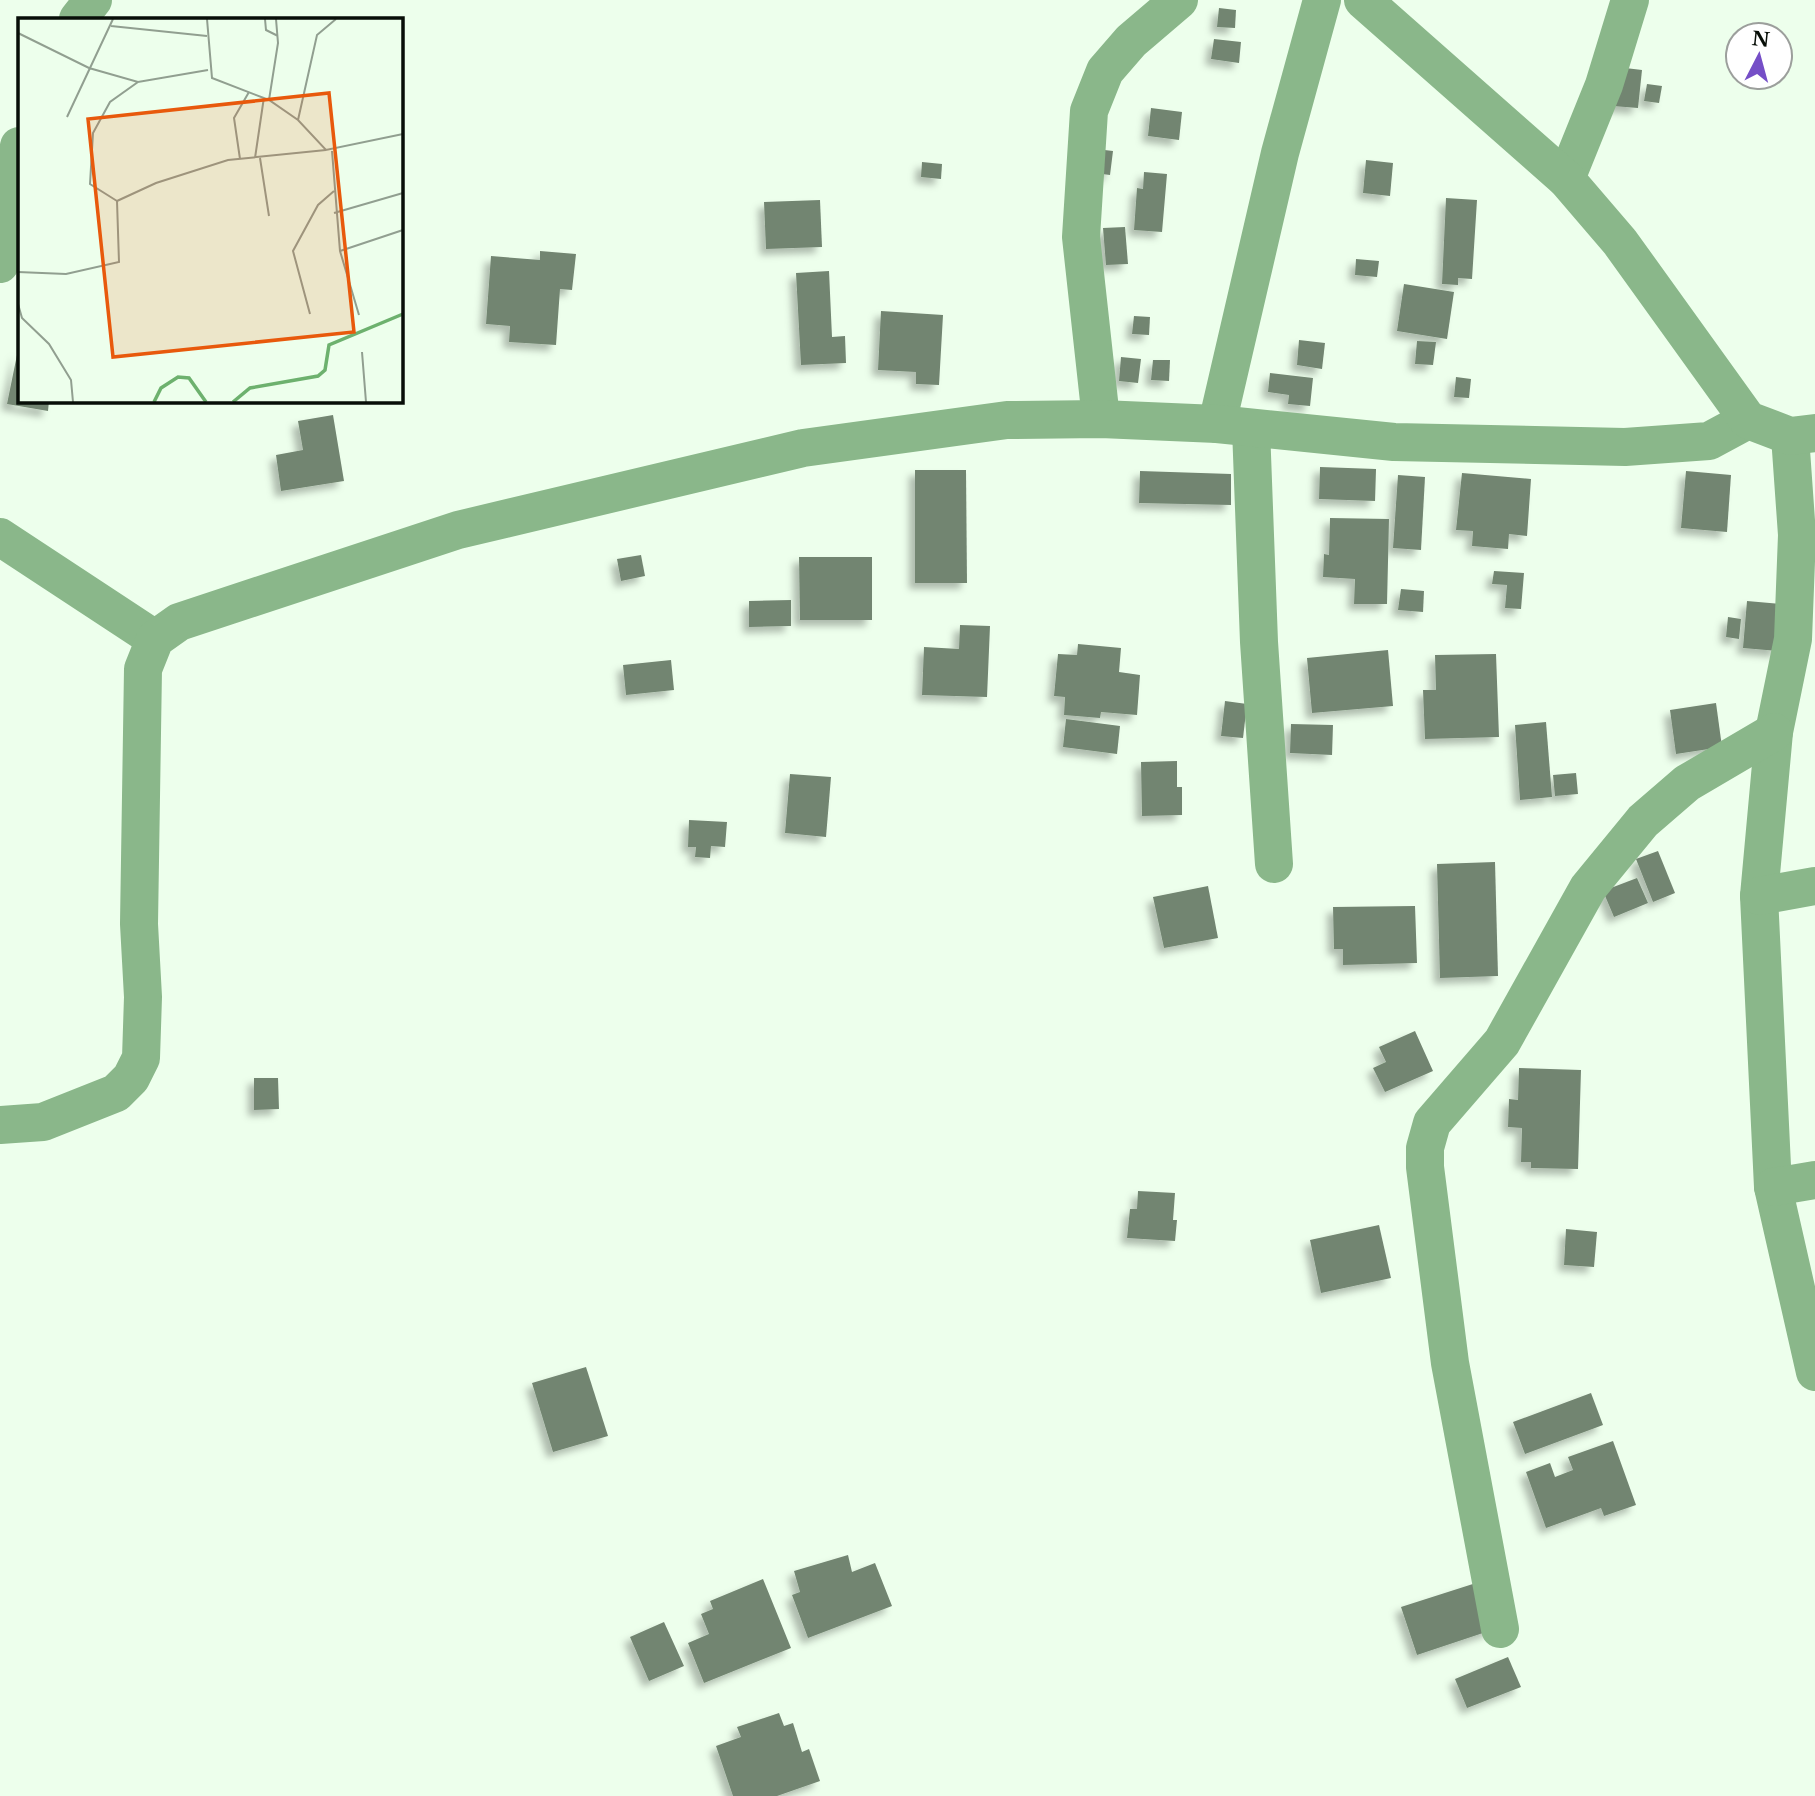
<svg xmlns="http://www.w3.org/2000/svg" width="1815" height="1796" font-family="'Libre Baskerville',serif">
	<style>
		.building { fill: #728571; filter: url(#shadow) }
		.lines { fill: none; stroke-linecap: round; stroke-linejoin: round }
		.minor { stroke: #8ab78a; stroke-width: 38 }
		.tertiary { stroke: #8ab78a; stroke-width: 38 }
		.inset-river { fill: none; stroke: #6db16e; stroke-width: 3.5 }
		.inset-road { fill: none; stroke: #919f90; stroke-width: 2 }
		.view { fill: #e8590c; fill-opacity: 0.15; stroke: #e8590c; stroke-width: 3.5 }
		.inset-edge { fill: none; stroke: #070e07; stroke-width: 3.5 }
	</style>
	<defs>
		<filter id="shadow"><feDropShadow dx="-6" dy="6" stdDeviation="3.5" flood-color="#0004"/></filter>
	</defs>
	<rect width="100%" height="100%" fill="#edffec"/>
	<g class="building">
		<polygon points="1219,8 1236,10 1235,28 1217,27"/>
		<polygon points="1214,39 1241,42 1239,63 1211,59"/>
		<polygon points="1617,67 1642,70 1638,108 1613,106"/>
		<polygon points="1647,84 1662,86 1659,103 1644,101"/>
		<polygon points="1151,108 1182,112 1179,140 1148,136"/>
		<polygon points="1096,149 1113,151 1110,175 1094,173"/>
		<polygon points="1366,160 1393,163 1390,196 1363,193"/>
		<polygon points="922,162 942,164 941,179 921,177"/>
		<polygon points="1144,172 1167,174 1162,232 1134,230 1137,188 1143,189"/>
		<polygon points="1446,198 1477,200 1472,279 1458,278 1458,285 1442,284"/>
		<polygon points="820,200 822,247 766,249 764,202"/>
		<polygon points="1125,227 1128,264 1106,265 1103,228"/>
		<polygon points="540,251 576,254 572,290 560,289 556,345 509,342 510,326 486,324 491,256 540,260"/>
		<polygon points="1356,259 1379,261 1377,277 1355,275"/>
		<polygon points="829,271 832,337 845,336 846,363 801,365 796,273"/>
		<polygon points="1404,284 1454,292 1447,339 1397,331"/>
		<polygon points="881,311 943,315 939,385 916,384 916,372 878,370"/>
		<polygon points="1134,316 1150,317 1149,335 1132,334"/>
		<polygon points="1299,340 1325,343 1322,369 1297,365"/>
		<polygon points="1417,341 1436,342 1433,365 1415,364"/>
		<polygon points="18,350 19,401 49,401 48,411 7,404"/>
		<polygon points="1121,357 1141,359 1138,383 1119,381"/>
		<polygon points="1153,360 1170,360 1169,381 1151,380"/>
		<polygon points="1270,373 1313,378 1310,406 1288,404 1289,395 1268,392"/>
		<polygon points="1456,377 1471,379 1469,398 1454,397"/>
		<polygon points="333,415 344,481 281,491 276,455 303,450 298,421"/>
		<polygon points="1320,467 1376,469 1375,501 1319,499"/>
		<polygon points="915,470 966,470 967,583 915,583"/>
		<polygon points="1140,471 1231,474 1231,505 1139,503"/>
		<polygon points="1686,471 1731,475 1727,532 1681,528"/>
		<polygon points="1462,473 1531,479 1527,536 1509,534 1508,549 1472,546 1473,531 1456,530"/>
		<polygon points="1398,475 1425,477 1421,550 1393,548"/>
		<polygon points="1330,518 1389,519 1387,604 1354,604 1355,579 1323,577 1324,554 1329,555"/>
		<polygon points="641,555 645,576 621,581 617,559"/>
		<polygon points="799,557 872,557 872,620 800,620"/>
		<polygon points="1494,571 1524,573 1521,609 1505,608 1507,585 1492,584"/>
		<polygon points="1401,589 1424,591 1423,612 1398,610"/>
		<polygon points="791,600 791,626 749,627 749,601"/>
		<polygon points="1747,601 1781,604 1778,651 1743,648"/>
		<polygon points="1728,617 1741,619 1739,639 1726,637"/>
		<polygon points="960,625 990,626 987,697 922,695 924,647 959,649"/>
		<polygon points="1078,644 1121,648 1119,672 1140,675 1137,715 1101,712 1100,718 1064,715 1065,697 1054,696 1058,654 1077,655"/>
		<polygon points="1388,650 1393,706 1312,713 1307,658"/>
		<polygon points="1496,654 1499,737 1425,739 1423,690 1436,690 1435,655"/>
		<polygon points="671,660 674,690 626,695 623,665"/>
		<polygon points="1225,701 1247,704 1243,738 1221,736"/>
		<polygon points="1716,703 1722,747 1676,754 1670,710"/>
		<polygon points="1066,719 1120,726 1117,754 1063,747"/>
		<polygon points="1546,722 1552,797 1520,800 1515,725"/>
		<polygon points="1291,724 1333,725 1332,755 1290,753"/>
		<polygon points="1177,761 1177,787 1182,787 1182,815 1142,816 1141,762"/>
		<polygon points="1576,773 1578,794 1555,796 1553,775"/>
		<polygon points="790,774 831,777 826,837 785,833"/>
		<polygon points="689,820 727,822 725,847 711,846 710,858 695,857 696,847 688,847"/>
		<polygon points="1658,851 1675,893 1653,902 1636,859"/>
		<polygon points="1495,862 1498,976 1440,978 1437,864"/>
		<polygon points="1637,878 1648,903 1614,917 1603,891"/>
		<polygon points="1208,886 1218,938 1164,948 1153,897"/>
		<polygon points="1415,906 1417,963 1343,965 1343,949 1334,949 1333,907"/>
		<polygon points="1415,1031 1433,1071 1385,1092 1373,1068 1386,1062 1379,1047"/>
		<polygon points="1519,1068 1581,1070 1578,1169 1531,1168 1531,1162 1521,1162 1522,1128 1508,1127 1509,1099 1518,1100"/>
		<polygon points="254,1078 278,1078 279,1109 254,1110"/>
		<polygon points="1138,1191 1175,1193 1173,1220 1177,1220 1175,1241 1127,1238 1130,1209 1137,1209"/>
		<polygon points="1379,1225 1391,1278 1321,1293 1310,1240"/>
		<polygon points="1566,1229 1597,1232 1594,1267 1564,1265"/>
		<polygon points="586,1367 608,1436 553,1452 532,1383"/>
		<polygon points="1591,1393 1603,1425 1525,1454 1513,1422"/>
		<polygon points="1613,1441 1636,1505 1604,1516 1601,1508 1546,1528 1526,1472 1550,1463 1555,1477 1573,1470 1568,1457"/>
		<polygon points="848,1555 852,1572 875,1563 892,1606 808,1638 792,1595 800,1592 794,1571"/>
		<polygon points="763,1579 791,1648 704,1683 688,1643 709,1634 701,1614 713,1609 710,1601"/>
		<polygon points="1476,1583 1492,1630 1417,1655 1401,1607"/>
		<polygon points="664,1622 684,1666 649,1681 630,1637"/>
		<polygon points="1508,1657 1521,1687 1467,1708 1455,1679"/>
		<polygon points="779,1713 784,1726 793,1723 802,1752 809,1749 820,1781 777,1796 733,1796 716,1746 741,1737 737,1727"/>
	</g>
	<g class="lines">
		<g class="minor">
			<polyline points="78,19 93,0"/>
			<polyline points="1566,179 1604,85 1630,0"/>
			<polyline points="0,264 19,146"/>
			<polyline points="1101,419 1081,237 1089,111 1105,71 1131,41 1179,0"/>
			<polyline points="1217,424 1280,153 1322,0"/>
			<polyline points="1251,428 1259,642 1274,864"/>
			<polyline points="1790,436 1797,535 1793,639 1774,732 1759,896 1773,1187 1815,1372"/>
			<polyline points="0,537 155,639"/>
			<polyline points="1759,896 1815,886"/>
			<polyline points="0,1125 43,1122 116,1093 131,1078 141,1058 143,997 139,924 143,669 155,639 179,622 458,530 803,448 1007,420 1101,419 1217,424 1394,442 1625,447 1709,441 1748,420"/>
			<polyline points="1773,1187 1815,1180"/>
			<polyline points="1500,1629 1450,1363 1425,1167 1425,1148 1432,1123 1502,1042 1588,888 1643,821 1687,783 1774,732"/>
		</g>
		<polyline class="tertiary" points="1363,0 1566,179 1620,242 1748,420 1790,436 1815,433"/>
	</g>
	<g transform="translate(18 18)">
		<rect width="385" height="385" fill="#edffec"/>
		<path class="inset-river" d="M 136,384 L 143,370 L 160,359 L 171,360 L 188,384M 215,384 L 232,370 L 300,358 L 307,352 L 311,327 L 385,296"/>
		<path class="inset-road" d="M 189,1 L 194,60 L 251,82 L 280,102 L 308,132 L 385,116M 247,1 L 248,12 L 260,18M 93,8 L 189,18M 0,15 L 71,50 L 120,64 L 190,52M 251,82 L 260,25 L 258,1M 49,99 L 95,1M 280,102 L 299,17 L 318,1M 314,133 L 322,233 L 341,297M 237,140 L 246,79M 242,140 L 251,198M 222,141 L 216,100 L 231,74M 99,183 L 72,166 L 75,115 L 92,84 L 120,64M 316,195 L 385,175M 322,233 L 385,212M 0,254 L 48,256 L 101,244 L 99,183 L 138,165 L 210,142 L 308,132M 0,286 L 4,300 L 31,326 L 53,362 L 55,384M 292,296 L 275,233 L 300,187 L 316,173M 344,334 L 348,384"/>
		<path class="view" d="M 311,75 L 336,314 L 95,339 L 70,101 Z"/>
		<rect width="385" height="385" class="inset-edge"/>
	</g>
	<g transform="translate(1759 56) rotate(6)"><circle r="33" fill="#ffffff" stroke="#9c9f9c" stroke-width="2"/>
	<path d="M0-5L12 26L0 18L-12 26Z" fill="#754ec7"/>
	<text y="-10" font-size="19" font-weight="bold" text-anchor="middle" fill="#070e07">N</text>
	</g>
</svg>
